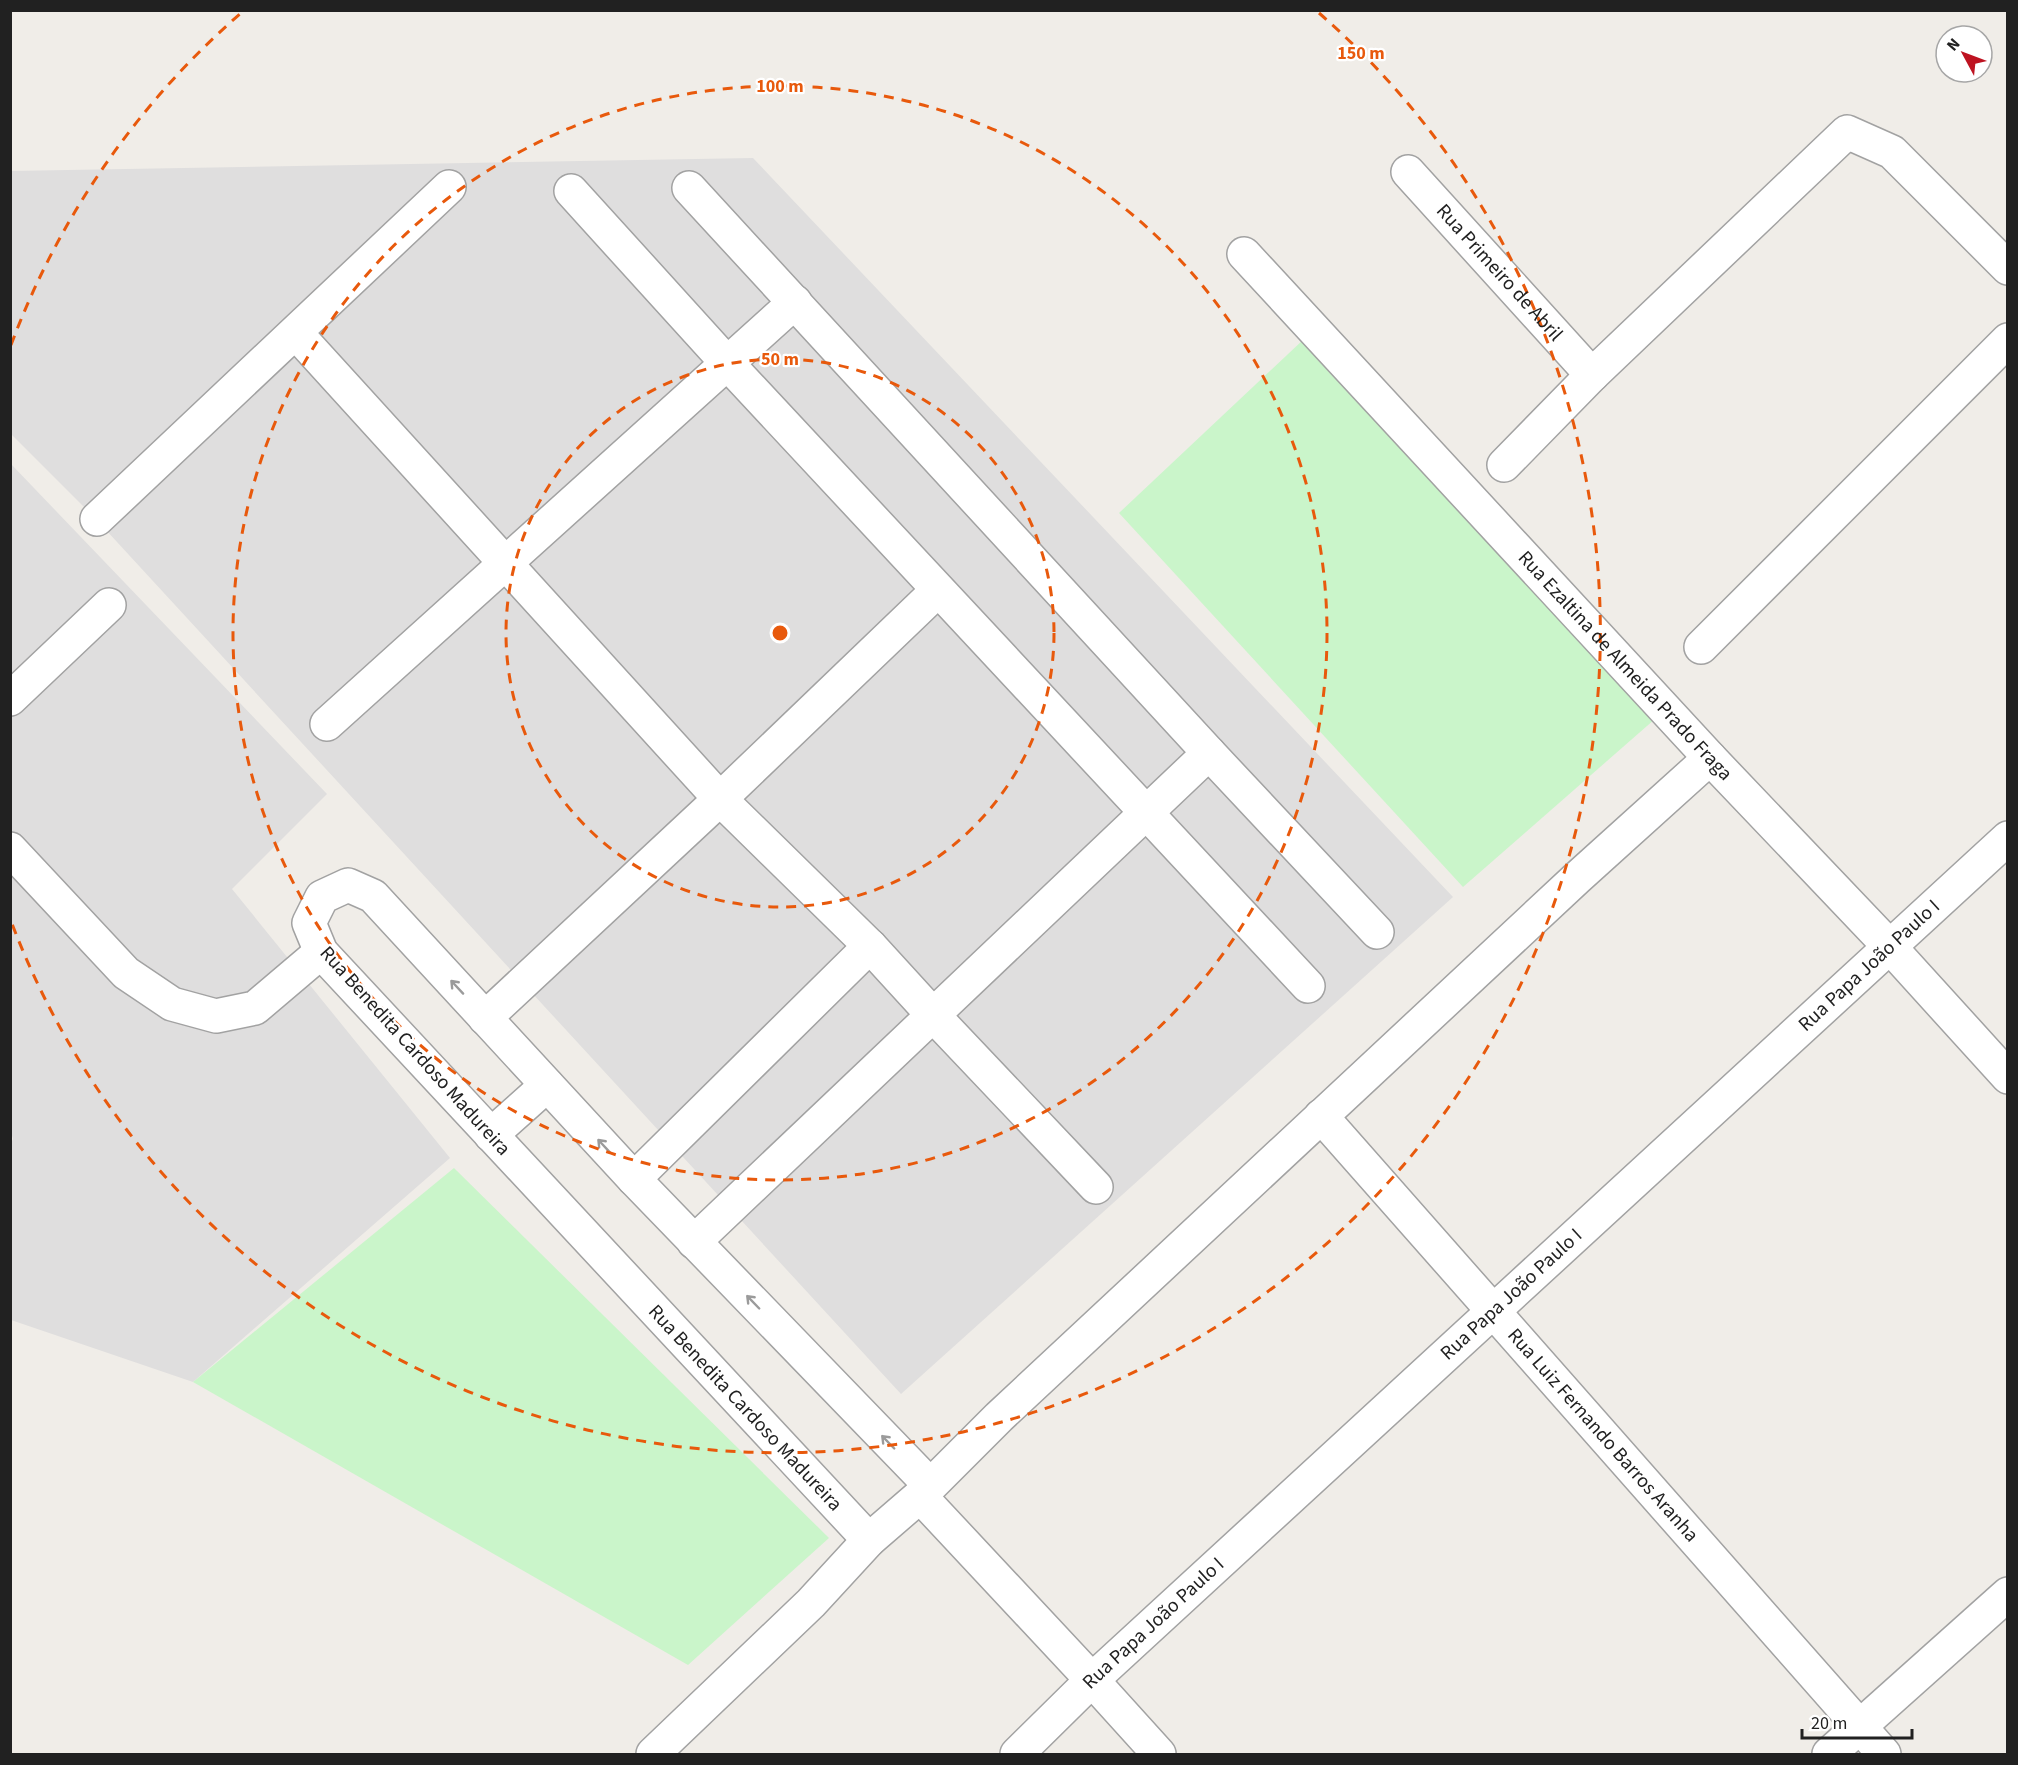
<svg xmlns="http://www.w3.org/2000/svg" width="2018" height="1765" font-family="'Source Sans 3',sans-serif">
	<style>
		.residential { fill: #dfdede }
		.park { fill: #caf5ca }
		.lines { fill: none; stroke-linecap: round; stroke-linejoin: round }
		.minor-casing { stroke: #a2a2a2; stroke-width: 36 }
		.minor { stroke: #fff; stroke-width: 33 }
		.oneway { stroke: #9b9b9b }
		.ring { fill: none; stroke: #e8590c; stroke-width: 3; stroke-dasharray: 10 8 }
		.labels { text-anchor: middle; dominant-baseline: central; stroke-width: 4.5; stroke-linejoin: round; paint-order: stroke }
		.street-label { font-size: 20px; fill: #212121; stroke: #fff }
		.centre { fill: #e8590c; stroke: #fff; stroke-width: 3 }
		.ring-label { font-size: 18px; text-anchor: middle; font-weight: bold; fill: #e8590c; stroke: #fff; stroke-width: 4.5; stroke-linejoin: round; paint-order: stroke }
	</style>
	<rect width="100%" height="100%" fill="#f0ede8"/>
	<g class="residential">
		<polygon points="753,158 1453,897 901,1394 94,517 11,434 10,171"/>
		<polygon points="11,464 327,794 232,889 450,1158 193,1382 11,1320 10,1145 13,1139 10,1128"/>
	</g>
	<g class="park">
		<polygon points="1304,339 1655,719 1463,887 1119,513"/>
		<polygon points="454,1168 829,1538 688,1665 193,1382"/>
	</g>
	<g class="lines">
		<defs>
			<g id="minor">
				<path id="s1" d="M 1408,172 L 1592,375"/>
				<polyline points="689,188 1209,753 1377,932"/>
				<polyline points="571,191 728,364 1308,986"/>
				<path id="s2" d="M 1244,254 L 1710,758 L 1890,947 L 2008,1077"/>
				<polyline points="296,333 720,799 870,946 933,1015 1096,1187"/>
				<polyline points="1504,465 1592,375 1847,132 1892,152 2008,268"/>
				<polyline points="97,519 449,187"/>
				<polyline points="1701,647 2008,340"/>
				<polyline points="10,699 109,605"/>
				<polyline points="327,724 795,302"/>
				<polyline points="10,849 126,973 172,1004 216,1016 255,1008 321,952"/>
				<polyline points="485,1018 720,799 938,590"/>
				<path id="s3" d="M 1321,1116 L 1884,1754"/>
				<polyline points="491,1135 547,1085"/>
				<polyline points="634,1179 870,946"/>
				<polyline points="694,1242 1209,753"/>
				<polyline points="920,1496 1092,1680 1159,1754"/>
				<polyline points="869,1540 321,952 309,923 322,897 348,885 373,896 634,1179 929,1484"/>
				<polyline points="653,1754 811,1603 869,1540 920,1496 999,1417 1577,878 1710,758"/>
				<path id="s4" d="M 1017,1754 L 1092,1680 L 2008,838"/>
				<polyline points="1829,1754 2008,1594"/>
			</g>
		</defs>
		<use href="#minor" class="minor-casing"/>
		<use href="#minor" class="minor"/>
	</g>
	<defs><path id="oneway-shaft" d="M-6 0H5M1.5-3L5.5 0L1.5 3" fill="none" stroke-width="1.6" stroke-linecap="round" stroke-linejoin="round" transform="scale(1.5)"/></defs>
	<g class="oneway">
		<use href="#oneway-shaft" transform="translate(457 987) rotate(-133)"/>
		<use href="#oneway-shaft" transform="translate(604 1146) rotate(-133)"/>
		<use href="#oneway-shaft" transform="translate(753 1302) rotate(-134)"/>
		<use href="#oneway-shaft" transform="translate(888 1442) rotate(-134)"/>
	</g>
	<g class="ring">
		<circle cx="780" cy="633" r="274"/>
		<circle cx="780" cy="633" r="547"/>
		<path d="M11 345A821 821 0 0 1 241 13M1319 13A821 821 0 1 1 11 921"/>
	</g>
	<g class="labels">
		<g class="street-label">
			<text stroke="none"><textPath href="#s1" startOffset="136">Rua Primeiro de Abril</textPath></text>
			<text stroke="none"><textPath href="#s2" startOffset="561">Rua Ezaltina de Almeida Prado Fraga</textPath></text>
			<text stroke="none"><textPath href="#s4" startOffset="1161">Rua Papa João Paulo I</textPath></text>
			<text transform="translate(415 1051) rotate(48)">Rua Benedita Cardoso Madureira</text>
			<text stroke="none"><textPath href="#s4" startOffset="675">Rua Papa João Paulo I</textPath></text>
			<text transform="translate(745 1408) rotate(47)">Rua Benedita Cardoso Madureira</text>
			<text stroke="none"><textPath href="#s3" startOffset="426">Rua Luiz Fernando Barros Aranha</textPath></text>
			<text stroke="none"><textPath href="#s4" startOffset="189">Rua Papa João Paulo I</textPath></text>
		</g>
	</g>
	<circle cx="780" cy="633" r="9" class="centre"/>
	<g class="ring-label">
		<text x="1361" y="59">150 m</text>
		<text x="780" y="92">100 m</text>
		<text x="780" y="365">50 m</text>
	</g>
	<rect width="2018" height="1765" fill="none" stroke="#212121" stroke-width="24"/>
	<g transform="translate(1964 54) rotate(311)"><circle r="28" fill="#ffffff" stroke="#a6a6a6" stroke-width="1.5"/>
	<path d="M0-4.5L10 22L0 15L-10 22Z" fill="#be1321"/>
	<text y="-9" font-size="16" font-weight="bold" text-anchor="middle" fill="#212121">N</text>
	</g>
	<path d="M1802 1729v9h110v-9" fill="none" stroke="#212121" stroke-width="3"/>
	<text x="1811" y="1729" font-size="18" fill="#212121" stroke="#ffffff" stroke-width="4.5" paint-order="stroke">20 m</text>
</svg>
